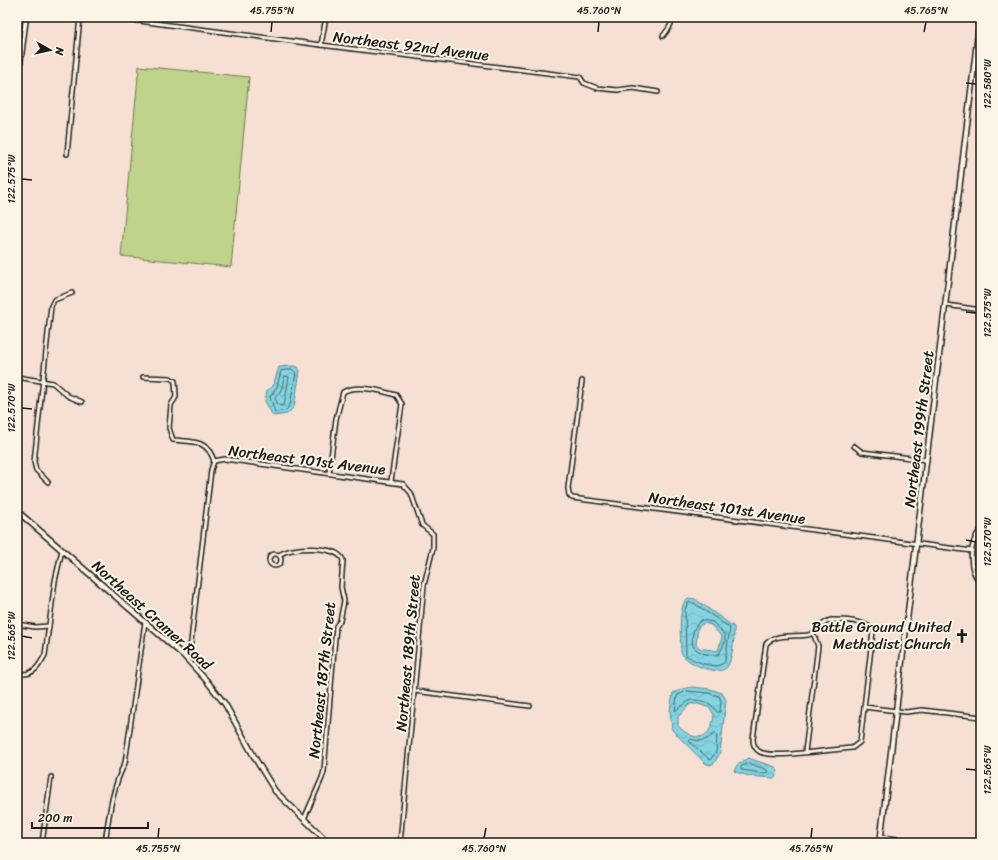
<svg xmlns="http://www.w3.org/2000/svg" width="998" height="860" font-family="Sriracha,sans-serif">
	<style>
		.grass { fill: #bfd48a; stroke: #6e7853 }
		.water { fill: url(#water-waves); stroke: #5a8a92; fill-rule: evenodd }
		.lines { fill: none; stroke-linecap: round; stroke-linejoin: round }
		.shore { stroke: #46666b; stroke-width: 1 }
		.street-casing { stroke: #1c1c1c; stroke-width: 6 }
		.secondary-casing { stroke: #1c1c1c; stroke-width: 7 }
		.street { stroke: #fcf5e5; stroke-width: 3 }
		.secondary { stroke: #fcf5e5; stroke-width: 4 }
		.ticks { fill: none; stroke: #1c1c1c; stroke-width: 1.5 }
		.labels { text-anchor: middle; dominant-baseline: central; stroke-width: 4; stroke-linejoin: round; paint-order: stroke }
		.street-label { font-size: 15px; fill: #1c1c1c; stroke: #fcf5e5 }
		.poi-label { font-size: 15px; fill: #1c1c1c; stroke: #fcf5e5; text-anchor: end }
		.neatline { fill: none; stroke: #1c1c1c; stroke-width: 1.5 }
		.ticks-label { font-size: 10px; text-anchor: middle; fill: #1c1c1c }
	</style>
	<defs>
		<pattern id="water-waves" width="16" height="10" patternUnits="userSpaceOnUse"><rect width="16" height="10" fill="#84d4e1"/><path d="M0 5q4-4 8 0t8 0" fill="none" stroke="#71b5c0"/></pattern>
	</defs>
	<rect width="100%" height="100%" fill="#f6e0d4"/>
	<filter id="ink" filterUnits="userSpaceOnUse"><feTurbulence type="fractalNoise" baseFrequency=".025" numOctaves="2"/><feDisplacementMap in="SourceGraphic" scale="8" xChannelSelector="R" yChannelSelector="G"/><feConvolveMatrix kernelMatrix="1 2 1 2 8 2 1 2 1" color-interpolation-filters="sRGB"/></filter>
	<g filter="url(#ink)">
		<polygon class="grass" points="139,66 249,77 231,267 121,256"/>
		<g class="water">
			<polygon points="293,366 298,367 300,371 294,407 287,414 273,416 265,401 267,391 273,386 279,367"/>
			<path d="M 688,598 L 695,599 L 734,627 C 735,634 732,664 726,668 C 716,676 685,663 681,652 C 681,638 677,606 688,598 ZM 704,623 L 711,625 L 722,637 L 718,651 L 699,648 L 696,644 L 698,627 Z"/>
			<path d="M 693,687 L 710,689 L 722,693 L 726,700 L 720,753 L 714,763 L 710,765 L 705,763 L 672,730 L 670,711 L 673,693 L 686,688 ZM 690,704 L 698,704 L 710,708 L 714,715 C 711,741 695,743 678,726 L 678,717 Z"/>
			<path d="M 748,758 L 775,767 L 778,770 L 775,778 C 762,777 746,777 734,771 L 737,765 Z"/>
		</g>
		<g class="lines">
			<g class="shore">
				<polygon points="293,370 296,373 290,405 286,410 275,412 270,397 277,387 281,371"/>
				<polygon points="285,376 289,377 284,405 279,406 275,398 281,390"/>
				<path d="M 689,602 L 694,603 L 730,628 L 725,661 C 719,672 693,661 686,655 L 685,610 Z"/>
				<path d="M 702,620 L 713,622 L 725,635 L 725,642 L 719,654 C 711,657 698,653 693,646 C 691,635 693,626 702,620 Z"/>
				<path d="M 687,691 L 709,693 L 719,696 L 721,701 L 720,712 L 717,712 C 711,702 702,700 690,700 L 675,711 L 677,696 Z"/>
				<path d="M 715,733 L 717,735 L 716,752 L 710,760 L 689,741 L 691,739 C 702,743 707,740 715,733 Z"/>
				<polygon points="749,763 767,770 768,772 763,773 741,770 741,767"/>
			</g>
			<defs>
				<g id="street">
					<polyline points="109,17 321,45 580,77 584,83 597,88 617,90 633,88 658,92"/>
					<polyline points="663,36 669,28 674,17"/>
					<polyline points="321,45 326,17"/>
					<polyline points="67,154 80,17"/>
					<polyline points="946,305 981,310"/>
					<polyline points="17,377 53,383 68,396 82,402"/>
					<path d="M 143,377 L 170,378 L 175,381 L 176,397 L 171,405 L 169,428 L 173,440 C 193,442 207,439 214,461"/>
					<polyline points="582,381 568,488 569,495 572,498 972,551"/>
					<polyline points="854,446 862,452 927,460"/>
					<polyline points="214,461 225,459 403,484 411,493 422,525 433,534 433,548 424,585 400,843"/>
					<path d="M 329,473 L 336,419 L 343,392 C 357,384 382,391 396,395 L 402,404 L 391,481"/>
					<polyline points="48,482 36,470 34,462 51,306 54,300 72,293"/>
					<path d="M 981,529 C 969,543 967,570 981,583"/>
					<circle cx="275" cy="560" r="6"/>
					<path d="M 279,555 C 291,546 337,545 343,560 L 341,587 L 344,601 L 340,621 L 336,626 L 324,771 L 322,778 L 304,819"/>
					<path d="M 831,620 C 843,620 867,620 873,631 L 860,742 L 852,748 C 833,749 774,759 760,752 C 755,749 753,744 753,739 L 766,644 C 775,633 795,637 808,635 C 818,633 821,622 831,620 Z"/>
					<polyline points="17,624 35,627 49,626"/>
					<polyline points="183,655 191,643 192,632 211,470 214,461"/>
					<path d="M 21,674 C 34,675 39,666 45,655 L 55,581 L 62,550"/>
					<polyline points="415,691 530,706"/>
					<polyline points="864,707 906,712 922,710 981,717"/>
					<polyline points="805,752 818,646 813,633"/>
					<polyline points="881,837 929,843"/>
					<polyline points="42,843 51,777"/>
					<path d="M 105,843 C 109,815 112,788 125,763 L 145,622"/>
				</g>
				<g id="secondary">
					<polyline points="17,88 26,17"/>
					<polyline points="17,511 183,655 206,680 225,704 256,760 275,791 329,843"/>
					<polyline points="880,843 980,17"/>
				</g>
			</defs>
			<use href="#street" class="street-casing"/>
			<use href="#secondary" class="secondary-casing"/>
			<use href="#street" class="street"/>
			<use href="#secondary" class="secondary"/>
		</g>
	</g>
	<path class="ticks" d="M 271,32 L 272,22M 598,32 L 599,22M 924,32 L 926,22M 966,83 L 976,84M 22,179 L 32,180M 966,312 L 976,313M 22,408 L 32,409M 966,540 L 976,542M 22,636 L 32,638M 966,769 L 976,770M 158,838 L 159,828M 484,838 L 486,828M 811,838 L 812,828"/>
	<defs>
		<symbol id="church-bare" viewBox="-9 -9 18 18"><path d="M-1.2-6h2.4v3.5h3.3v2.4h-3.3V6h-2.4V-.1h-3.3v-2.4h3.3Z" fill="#1c1c1c" stroke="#fcf5e5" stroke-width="2.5" paint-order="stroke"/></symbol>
	</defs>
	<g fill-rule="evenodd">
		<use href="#church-bare" x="952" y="626" width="20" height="20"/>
	</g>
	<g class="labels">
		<g class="street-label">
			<text transform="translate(411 46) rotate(7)">Northeast 92nd Avenue</text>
			<text transform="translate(919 429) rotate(-83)">Northeast 199th Street</text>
			<text transform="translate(307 460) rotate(7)">Northeast 101st Avenue</text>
			<text transform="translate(727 508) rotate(8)">Northeast 101st Avenue</text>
			<text transform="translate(152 615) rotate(42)">Northeast Cramer Road</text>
			<text transform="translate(408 653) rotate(-85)">Northeast 189th Street</text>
			<text transform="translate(322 680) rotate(-84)">Northeast 187th Street</text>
		</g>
		<g class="poi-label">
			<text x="951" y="627">Battle Ground United<tspan x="951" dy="17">Methodist Church</tspan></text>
		</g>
	</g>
	<rect width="998" height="860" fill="none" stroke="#fcf5e5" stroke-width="44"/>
	<g transform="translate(50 50) rotate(98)" stroke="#fcf5e5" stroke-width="3" paint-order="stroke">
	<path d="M0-3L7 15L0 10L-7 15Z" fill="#1c1c1c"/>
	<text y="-6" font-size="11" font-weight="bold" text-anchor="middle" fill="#1c1c1c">N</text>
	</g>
	<path d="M32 822v6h116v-6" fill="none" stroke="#1c1c1c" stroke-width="2"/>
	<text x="38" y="822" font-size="12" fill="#1c1c1c" stroke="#fcf5e5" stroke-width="3" paint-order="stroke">200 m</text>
	<rect x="22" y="22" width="954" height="816" class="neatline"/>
	<g class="ticks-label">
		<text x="272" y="14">45.755°N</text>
		<text x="599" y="14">45.760°N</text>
		<text x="926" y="14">45.765°N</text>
		<text transform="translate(987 84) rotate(-90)" y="4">122.580°W</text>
		<text transform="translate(11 179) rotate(-90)" y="4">122.575°W</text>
		<text transform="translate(987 313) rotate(-90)" y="4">122.575°W</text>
		<text transform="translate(11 408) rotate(-90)" y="4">122.570°W</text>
		<text transform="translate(987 542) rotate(-90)" y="4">122.570°W</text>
		<text transform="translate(11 636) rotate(-90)" y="4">122.565°W</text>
		<text transform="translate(987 770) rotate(-90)" y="4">122.565°W</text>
		<text x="158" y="852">45.755°N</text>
		<text x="484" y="852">45.760°N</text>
		<text x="811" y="852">45.765°N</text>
	</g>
</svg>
